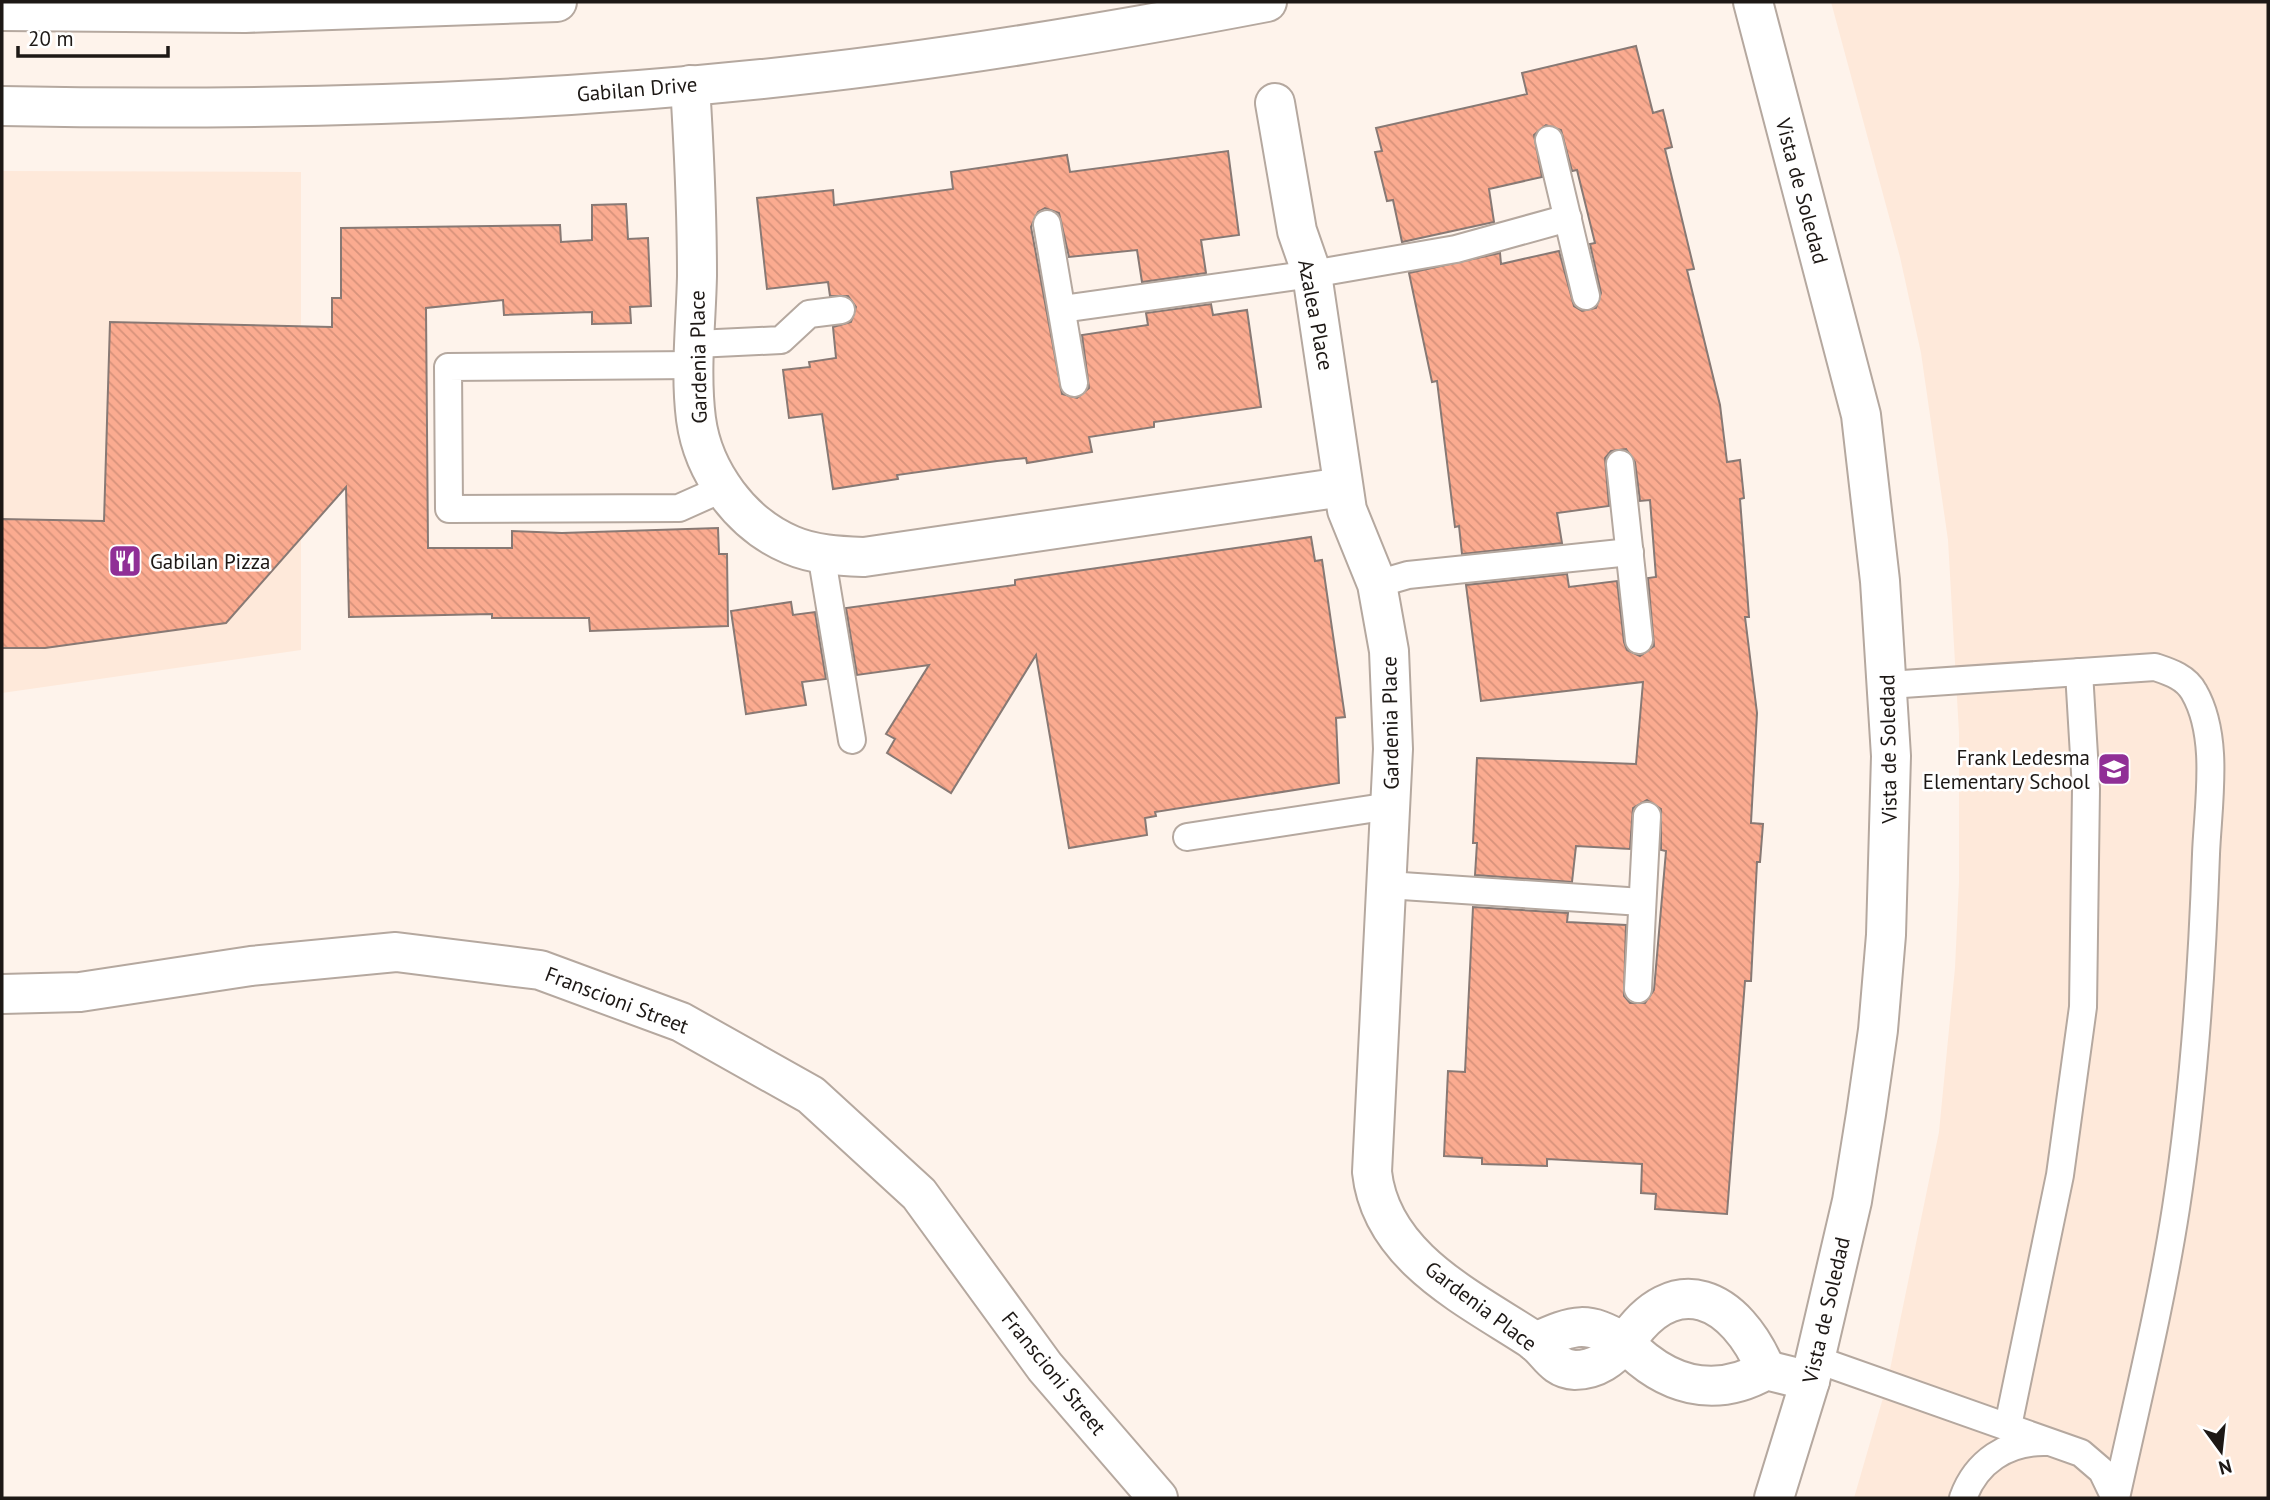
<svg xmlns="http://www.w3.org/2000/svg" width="2270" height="1500" font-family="'PT Sans',sans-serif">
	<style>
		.built { fill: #fee9da }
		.building { fill: url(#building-back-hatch); stroke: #887974; stroke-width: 2 }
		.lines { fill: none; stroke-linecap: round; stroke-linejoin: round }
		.service-casing { stroke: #b5a89f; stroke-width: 30 }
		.minor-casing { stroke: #b5a89f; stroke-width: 42 }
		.tertiary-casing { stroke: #b5a89f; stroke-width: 42 }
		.service { stroke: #fff; stroke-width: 26 }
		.minor { stroke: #fff; stroke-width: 38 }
		.tertiary { stroke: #fff; stroke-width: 38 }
		.labels { text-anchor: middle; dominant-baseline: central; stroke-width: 5; stroke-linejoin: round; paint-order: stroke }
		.street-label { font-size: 21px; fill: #1d1815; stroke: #fff }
		.poi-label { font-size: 21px; fill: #1d1815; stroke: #fff; text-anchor: start }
	</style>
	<defs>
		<pattern id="building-back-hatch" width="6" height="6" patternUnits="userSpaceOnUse" patternTransform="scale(1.75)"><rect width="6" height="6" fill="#fbab90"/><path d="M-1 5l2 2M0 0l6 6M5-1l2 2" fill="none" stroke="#d7927b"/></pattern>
	</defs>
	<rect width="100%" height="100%" fill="#fef3eb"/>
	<g class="built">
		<polygon points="1831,2 2268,2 2268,1498 1854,1498 1887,1384 1939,1132 1955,968 1959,882 1959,733 1948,540 1921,353 1900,257"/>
		<polygon points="2,171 301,172 301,650 2,693"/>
	</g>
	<g class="building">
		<polygon points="1636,46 1653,113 1663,110 1672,147 1665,149 1694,269 1687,270 1720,405 1727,462 1740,460 1744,498 1740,499 1749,617 1745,617 1757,713 1751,823 1763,824 1760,862 1757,862 1751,981 1745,981 1727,1214 1655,1209 1656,1194 1641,1193 1642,1164 1547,1159 1547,1166 1482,1164 1482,1158 1444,1156 1448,1071 1465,1072 1473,907 1568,913 1567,922 1626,925 1624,996 1630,1003 1645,1003 1654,990 1666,851 1661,850 1661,809 1647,800 1633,808 1630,849 1576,846 1572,882 1475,875 1477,843 1473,843 1477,758 1636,764 1643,682 1481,701 1466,585 1567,574 1569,587 1617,581 1624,642 1627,650 1640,656 1654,646 1648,578 1656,577 1650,500 1640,501 1635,462 1626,449 1611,451 1605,458 1609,506 1557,513 1562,543 1462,554 1459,526 1455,527 1437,381 1432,382 1409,273 1500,253 1501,264 1559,251 1574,306 1582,311 1596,308 1601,293 1590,244 1595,243 1577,170 1572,171 1561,130 1546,125 1534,135 1542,177 1489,189 1494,222 1402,242 1393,200 1387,201 1375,152 1382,151 1376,128 1527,94 1522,73"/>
		<polygon points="1228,151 1239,235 1201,240 1206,273 1142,282 1137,250 1069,257 1059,213 1045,208 1038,212 1031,227 1062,394 1077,398 1089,388 1082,335 1148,325 1146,313 1211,304 1213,315 1247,310 1261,407 1154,422 1154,427 1089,437 1092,452 1027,463 1026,458 997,461 897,475 898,479 833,489 822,414 789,418 783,370 810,367 809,362 836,358 833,327 851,322 856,307 848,296 830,296 828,282 767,289 757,198 833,190 834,205 953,189 951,172 1067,155 1070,172"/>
		<polygon points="626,204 628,239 648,238 651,306 630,307 631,323 592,324 592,312 504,315 503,300 426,308 428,548 512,548 512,531 562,533 718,528 719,554 727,554 728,626 590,631 589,618 492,618 492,614 349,617 346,487 226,623 45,648 2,648 2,519 104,521 110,322 332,327 332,298 341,298 341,228 560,225 561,242 592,240 592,205"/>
		<polygon points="1311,537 1315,561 1322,560 1345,717 1336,718 1339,783 1155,812 1156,816 1145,818 1147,835 1069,848 1036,655 951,793 887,753 895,739 886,734 929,665 857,675 846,608 1015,585 1015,580"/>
		<polygon points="791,602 793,615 815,612 826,679 802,682 806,705 746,714 731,611"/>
	</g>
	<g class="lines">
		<defs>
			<g id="service">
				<polyline points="1549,140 1586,296"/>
				<polyline points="1047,224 1074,383"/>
				<polyline points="1062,309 1312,274 1456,249 1568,218"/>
				<polyline points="696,344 781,340 809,314 841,310"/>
				<polyline points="695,365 448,367 449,509 679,508 724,488"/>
				<polyline points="1620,464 1639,640"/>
				<polyline points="821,553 852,740"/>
				<polyline points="1377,584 1408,575 1630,552"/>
				<path d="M 1888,685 L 2155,667 C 2170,672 2186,677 2194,692 C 2220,737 2208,804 2206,854 C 2202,972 2194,1091 2176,1208 C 2161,1305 2137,1402 2116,1498"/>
				<polyline points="1187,837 1390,806"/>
				<polyline points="1387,885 1642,902"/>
				<polyline points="1638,989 1647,816"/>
				<polyline points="1815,1359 2081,1453 2102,1471 2115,1498"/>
				<polyline points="2008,1426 2060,1175 2083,1007 2086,789 2079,672"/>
				<path d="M 1963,1498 C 1976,1462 2007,1441 2046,1442"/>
			</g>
			<g id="minor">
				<path d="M 690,85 C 694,149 697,212 697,276 C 696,323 690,372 696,419 C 703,472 741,524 791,545 C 814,555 840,556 864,557 L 1343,487"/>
				<path d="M 1275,103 L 1297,231 L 1312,274 L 1347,510 L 1377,584 L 1389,651 L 1393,749 L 1372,1172 C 1381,1257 1469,1298 1533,1340 C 1548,1351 1553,1369 1575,1370 C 1597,1370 1611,1358 1625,1343 C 1665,1385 1714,1400 1766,1370 L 1810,1381"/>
				<polyline points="2,994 80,992 251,966 396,952 540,970 681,1022 811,1095 919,1194 1045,1367 1158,1498"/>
				<path d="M 1535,1342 C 1576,1324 1586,1320 1625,1343 C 1675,1267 1736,1298 1766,1370"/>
			</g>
			<g id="tertiary">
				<polyline points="1753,2 1861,415 1880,581 1891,756 1886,935 1878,1030 1866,1114 1852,1201 1810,1381 1774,1498"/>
				<polyline points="2,11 245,13 557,2"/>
				<path d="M 2,106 C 256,111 509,105 762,79 C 931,62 1100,34 1267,2"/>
			</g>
		</defs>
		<use href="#service" class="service-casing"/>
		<use href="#minor" class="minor-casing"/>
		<use href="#tertiary" class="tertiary-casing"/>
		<use href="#service" class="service"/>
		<use href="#minor" class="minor"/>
		<use href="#tertiary" class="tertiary"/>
	</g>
	<defs>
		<symbol id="restaurant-square" viewBox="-11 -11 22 22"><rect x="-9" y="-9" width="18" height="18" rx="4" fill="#902f96" stroke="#fff"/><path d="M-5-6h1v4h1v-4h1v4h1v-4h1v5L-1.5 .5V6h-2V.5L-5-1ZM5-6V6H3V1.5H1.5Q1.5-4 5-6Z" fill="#fff"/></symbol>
		<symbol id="school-square" viewBox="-11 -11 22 22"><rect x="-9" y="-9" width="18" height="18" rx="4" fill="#902f96" stroke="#fff"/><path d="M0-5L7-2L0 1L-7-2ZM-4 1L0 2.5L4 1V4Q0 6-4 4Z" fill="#fff"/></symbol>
	</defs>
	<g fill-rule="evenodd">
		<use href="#restaurant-square" x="106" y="542" width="38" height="38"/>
		<use href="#school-square" x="2095" y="750" width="38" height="38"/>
	</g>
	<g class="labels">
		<g class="street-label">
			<text transform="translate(637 89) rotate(-5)">Gabilan Drive</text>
			<text transform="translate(1802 191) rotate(75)">Vista de Soledad</text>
			<text transform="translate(1316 315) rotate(79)">Azalea Place</text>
			<text transform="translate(698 357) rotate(-91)">Gardenia Place</text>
			<text transform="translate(1390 723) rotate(-91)">Gardenia Place</text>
			<text transform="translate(1888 749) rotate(-91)">Vista de Soledad</text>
			<text transform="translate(617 1000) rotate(21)">Franscioni Street</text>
			<text transform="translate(1481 1306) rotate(37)">Gardenia Place</text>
			<text transform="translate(1826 1310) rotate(-77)">Vista de Soledad</text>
			<text transform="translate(1054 1373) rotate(51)">Franscioni Street</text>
		</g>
		<g class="poi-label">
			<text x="150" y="561">Gabilan Pizza</text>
			<text x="2090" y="757" text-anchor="end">Frank Ledesma<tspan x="2090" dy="24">Elementary School</tspan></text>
		</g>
	</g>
	<rect width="2270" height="1500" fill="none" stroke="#1d1815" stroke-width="7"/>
	<g transform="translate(2221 1451) rotate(165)" stroke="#ffffff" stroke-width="5" paint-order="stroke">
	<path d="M0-5L12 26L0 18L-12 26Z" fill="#1d1815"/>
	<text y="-10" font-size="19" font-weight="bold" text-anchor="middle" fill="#1d1815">N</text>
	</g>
	<path d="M18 46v10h150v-10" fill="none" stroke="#1d1815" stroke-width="3.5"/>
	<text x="28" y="46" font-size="21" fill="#1d1815" stroke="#ffffff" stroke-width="5" paint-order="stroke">20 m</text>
</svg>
